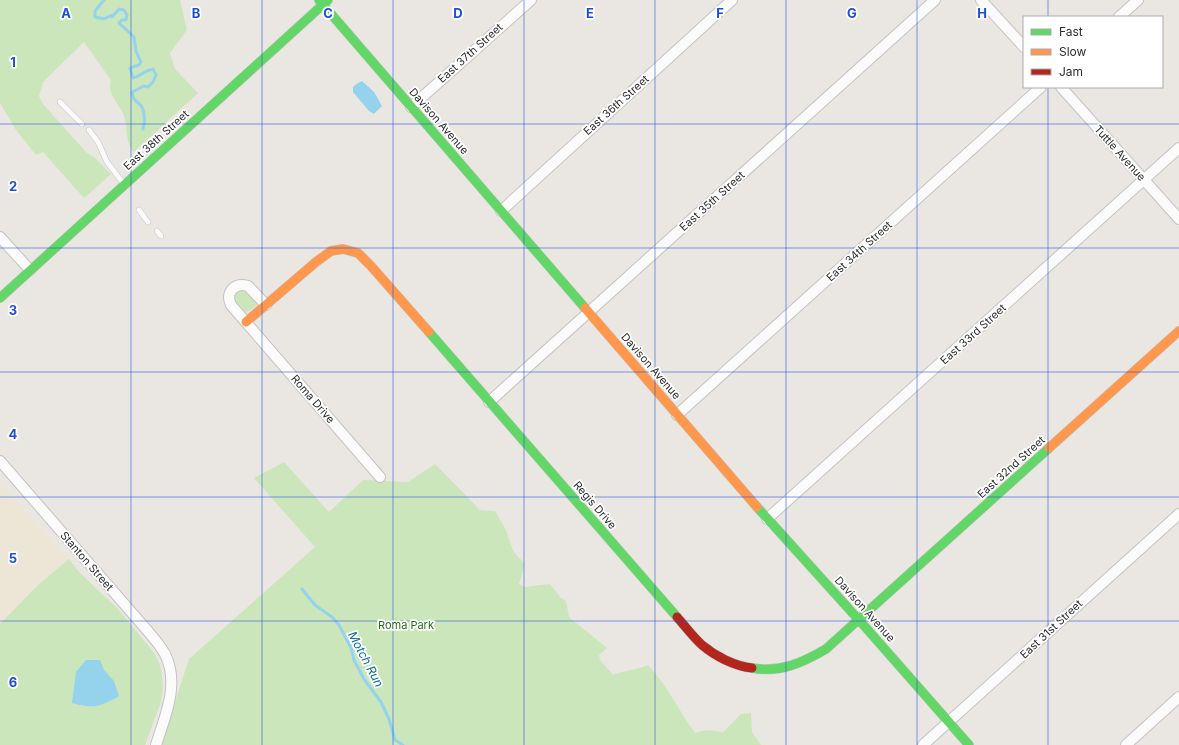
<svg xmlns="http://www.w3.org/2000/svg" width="1179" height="745" font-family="Inter,sans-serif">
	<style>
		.education { fill: #ede6d7 }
		.green { fill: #cbe6ba }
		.water { fill: #95d3ed }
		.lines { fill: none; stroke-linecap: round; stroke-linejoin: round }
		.stream { stroke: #95d3ed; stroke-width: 3 }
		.lane-casing { stroke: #c4c3c3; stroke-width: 6 }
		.street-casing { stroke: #c4c3c3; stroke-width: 12 }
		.fast-casing { stroke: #c4c3c3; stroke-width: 10 }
		.slow-casing { stroke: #c4c3c3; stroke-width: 10 }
		.jam-casing { stroke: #c4c3c3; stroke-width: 10 }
		.lane { stroke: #fcfbfb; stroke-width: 5 }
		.street { stroke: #fcfbfb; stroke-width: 10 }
		.fast { stroke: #63d668; stroke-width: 9 }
		.slow { stroke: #ff974d; stroke-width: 9 }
		.jam { stroke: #b3261e; stroke-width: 9 }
		.grid { fill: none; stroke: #1d4ed8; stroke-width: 1; stroke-opacity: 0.55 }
		.labels { text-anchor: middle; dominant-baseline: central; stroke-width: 3.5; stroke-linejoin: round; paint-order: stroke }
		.street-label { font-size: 11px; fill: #2d2d2d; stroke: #fff }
		.park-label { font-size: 11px; fill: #286e19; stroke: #fff }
		.water-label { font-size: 12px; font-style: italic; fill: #0a6aa4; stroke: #fff }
		.grid-label { font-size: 13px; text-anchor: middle; font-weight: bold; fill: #1d4ed8; stroke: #fff; stroke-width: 3.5; stroke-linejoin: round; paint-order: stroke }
	</style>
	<rect width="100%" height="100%" fill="#eae7e2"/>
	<polygon class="education" points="0,483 69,559 36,587 0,624"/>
	<g class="green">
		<path d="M 0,0 L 180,0 L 187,30 L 170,53 L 175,69 L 198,93 L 134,152 C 125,144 128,127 124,116 C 120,104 106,94 111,80 L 84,42 L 43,82 L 39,96 L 43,104 L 87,153 L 94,157 L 111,174 L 84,198 L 43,152 L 36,155 L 16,130 L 0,103 Z"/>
		<path d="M 239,290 C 247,289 251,297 256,303 L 257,305 L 246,313 L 235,301 L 235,296 Z"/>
		<path d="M 284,462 L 329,512 L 363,480 L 408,482 L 435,464 L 480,510 L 495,511 L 506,530 L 513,551 L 525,564 L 519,584 L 524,587 L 550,584 L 561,598 L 566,601 L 569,617 L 607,648 L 599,655 L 600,660 L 613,675 C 625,670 636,670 648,665 C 667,685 679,711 695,733 L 706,730 L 723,732 L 741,714 L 751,713 L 752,732 L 761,745 L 161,745 L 189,659 L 315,547 L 254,478 Z"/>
		<polygon points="69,559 79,572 118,609 155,654 161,668 163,687 161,702 145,745 0,745 0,624 36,587"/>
	</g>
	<g class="water">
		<polygon points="362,81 374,92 382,106 374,114 369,111 353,92 353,87 358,83"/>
		<path d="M 86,660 L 100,660 L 104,670 L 114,681 L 119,696 C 100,707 93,709 72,703 L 76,672 Z"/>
	</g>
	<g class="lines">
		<g class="stream">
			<path d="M 104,0 L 95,11 L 95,17 L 104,19 L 112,15 L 112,17 L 119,9 L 124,10 L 127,15 L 126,20 L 122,20 L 119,23 L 134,37 L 136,51 L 141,62 L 139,65 L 130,68 L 133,78 C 141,76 143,71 153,69 L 156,75 L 153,82 L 148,87 L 144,86 L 132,92 C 133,102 137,100 142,107 C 145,113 145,123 143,129"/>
			<polyline points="302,589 315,605 332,617 339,625 351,648 354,660 364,679 381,702 389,719 395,740 403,745"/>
		</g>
		<defs>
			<g id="lane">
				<polyline points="60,102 82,124"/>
				<polyline points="89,130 98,142 107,162 124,184"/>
				<polyline points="139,210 148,222"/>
				<polyline points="157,231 161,236"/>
			</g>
			<g id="street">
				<polyline points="981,0 1024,47"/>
				<polyline points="1119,17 1138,0"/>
				<polyline points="1061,87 1179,219"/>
				<polyline points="411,107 531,0"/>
				<polyline points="501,211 732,0"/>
				<polyline points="0,237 30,270"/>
				<path d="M 266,305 L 248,286 C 235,282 225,292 231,305 L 380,477"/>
				<polyline points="489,402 935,0"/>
				<polyline points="677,415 1041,87"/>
				<path d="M 0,461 L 146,629 C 153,637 160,645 165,654 C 180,684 165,716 156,745"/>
				<polyline points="767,519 1179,148"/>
				<polyline points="923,745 1179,514"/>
				<polyline points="1126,745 1179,697"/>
			</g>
			<g id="fast">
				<polyline points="319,0 585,308"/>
				<polyline points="0,298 328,0"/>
				<polyline points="429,332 677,617"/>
				<polyline points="757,507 867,629 969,745"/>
				<path d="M 752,668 C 780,673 802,663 826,649 L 1049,448"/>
			</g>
			<g id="slow">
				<polyline points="585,308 757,507"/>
				<polyline points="246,322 316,262 331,251 343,249 358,253 371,266 429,332"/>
				<polyline points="1049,448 1179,331"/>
			</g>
			<path id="jam" d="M 677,617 C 685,626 693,637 702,645 C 715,656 734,666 752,668"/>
		</defs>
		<use href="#lane" class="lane-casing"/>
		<use href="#street" class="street-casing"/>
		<use href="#fast" class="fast-casing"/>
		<use href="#slow" class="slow-casing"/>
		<use href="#jam" class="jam-casing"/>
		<use href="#lane" class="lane"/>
		<use href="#street" class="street"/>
		<use href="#fast" class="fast"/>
		<use href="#slow" class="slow"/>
		<use href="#jam" class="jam"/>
	</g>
	<path class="grid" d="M 131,0 L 131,745M 262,0 L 262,745M 393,0 L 393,745M 524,0 L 524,745M 655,0 L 655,745M 786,0 L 786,745M 917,0 L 917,745M 1048,0 L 1048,17M 1048,87 L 1048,745M 0,124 L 1179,124M 0,248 L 1179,248M 0,372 L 1179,372M 0,497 L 1179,497M 0,621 L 1179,621"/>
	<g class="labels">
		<g class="street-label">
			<text transform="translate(470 53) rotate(-42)">East 37th Street</text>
			<text transform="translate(616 105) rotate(-42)">East 36th Street</text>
			<text transform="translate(439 121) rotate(49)">Davison Avenue</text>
			<text transform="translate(156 140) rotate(-42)">East 38th Street</text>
			<text transform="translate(1120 153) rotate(48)">Tuttle Avenue</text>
			<text transform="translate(712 201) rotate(-42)">East 35th Street</text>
			<text transform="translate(859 251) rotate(-42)">East 34th Street</text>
			<text transform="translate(973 334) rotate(-42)">East 33rd Street</text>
			<text transform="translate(651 366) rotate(49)">Davison Avenue</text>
			<text transform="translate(313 399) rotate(49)">Roma Drive</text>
			<text transform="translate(1011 467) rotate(-42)">East 32nd Street</text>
			<text transform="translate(595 505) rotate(49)">Regis Drive</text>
			<text transform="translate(87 561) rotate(49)">Stanton Street</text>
			<text transform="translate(865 609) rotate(48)">Davison Avenue</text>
			<text transform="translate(1051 629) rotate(-43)">East 31st Street</text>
		</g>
		<g class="park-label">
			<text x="406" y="625">Roma Park</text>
		</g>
		<g class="water-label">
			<text transform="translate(366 659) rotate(62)">Motch Run</text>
		</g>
	</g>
	<g class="grid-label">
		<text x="66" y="18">A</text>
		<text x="196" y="18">B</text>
		<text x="328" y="18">C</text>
		<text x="458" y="18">D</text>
		<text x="590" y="18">E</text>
		<text x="720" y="18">F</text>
		<text x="852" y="18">G</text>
		<text x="982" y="18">H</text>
		<text x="13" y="67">1</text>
		<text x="13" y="191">2</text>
		<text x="13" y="315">3</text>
		<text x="13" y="439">4</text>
		<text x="13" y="563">5</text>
		<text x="13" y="687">6</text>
	</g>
	<rect x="1023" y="16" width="140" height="72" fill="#ffffff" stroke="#ababab"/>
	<rect x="1031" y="29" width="20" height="6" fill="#63d668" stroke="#ababab"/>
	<text x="1059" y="36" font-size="12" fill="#2d2d2d">Fast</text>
	<rect x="1031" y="49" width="20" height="6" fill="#ff974d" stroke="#ababab"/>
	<text x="1059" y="56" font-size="12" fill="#2d2d2d">Slow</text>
	<rect x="1031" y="69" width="20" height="6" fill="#b3261e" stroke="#ababab"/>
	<text x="1059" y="76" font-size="12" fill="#2d2d2d">Jam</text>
</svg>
